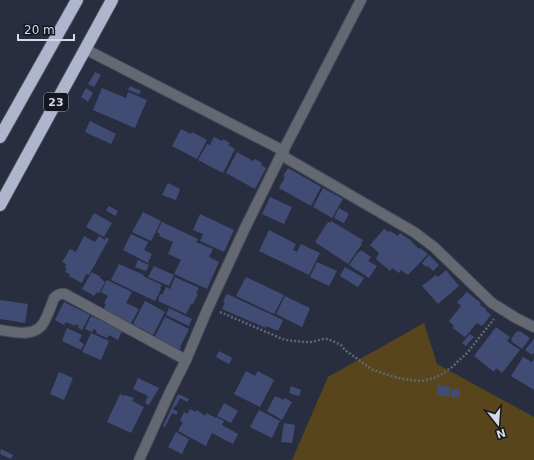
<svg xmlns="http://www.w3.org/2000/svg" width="534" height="460" font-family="'DejaVu Sans',sans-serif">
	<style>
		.green { fill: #59451b }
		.building { fill: #414c75 }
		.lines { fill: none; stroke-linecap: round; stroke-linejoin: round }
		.street-casing { stroke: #44495a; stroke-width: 12 }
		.highway-casing { stroke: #44495a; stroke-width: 14 }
		.path { stroke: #606676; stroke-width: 2.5; stroke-dasharray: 2 2; stroke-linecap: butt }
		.street { stroke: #646871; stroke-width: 10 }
		.highway { stroke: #aeb5cc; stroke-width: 12 }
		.labels { text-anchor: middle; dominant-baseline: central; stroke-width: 3; stroke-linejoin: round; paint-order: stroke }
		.shield { fill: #14171f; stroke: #9b9faa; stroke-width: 1 }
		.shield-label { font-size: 11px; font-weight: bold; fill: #d5d9e5 }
	</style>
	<rect width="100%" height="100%" fill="#282e40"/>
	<polygon class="green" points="424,323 437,364 534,417 534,460 292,460 328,377"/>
	<g class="building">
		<polygon points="95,72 101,75 94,87 88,84"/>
		<polygon points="130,86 141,91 139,94 128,90"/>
		<polygon points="86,88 93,93 88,102 81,97"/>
		<polygon points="102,88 126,98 128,92 147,100 135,128 93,110"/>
		<polygon points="90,121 116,134 111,144 85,132"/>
		<polygon points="181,129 191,134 192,132 207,140 197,159 172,146"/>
		<polygon points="214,137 222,141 223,139 230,143 228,145 235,149 223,173 198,160 207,144 210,145"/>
		<polygon points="237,152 253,161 255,159 262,163 261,165 266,168 255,189 226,173"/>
		<polygon points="288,168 321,187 311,206 279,188 285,177 283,176"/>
		<polygon points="168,183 180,189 176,200 162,195"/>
		<polygon points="323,188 343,199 332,218 313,207"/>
		<polygon points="270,197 292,207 284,224 262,214"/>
		<polygon points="109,206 118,211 115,216 106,210"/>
		<polygon points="339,208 349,214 344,223 334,218"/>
		<polygon points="143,212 161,221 151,241 132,232"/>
		<polygon points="94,213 112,223 104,237 86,227"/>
		<polygon points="200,214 234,230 224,252 200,241 203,234 193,230"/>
		<polygon points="331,221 363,240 361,243 362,244 348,264 315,242 328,222 330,223"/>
		<polygon points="162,222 198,239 196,242 213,249 209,257 219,262 207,289 174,274 181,260 168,254 173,242 159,236 160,234 157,232"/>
		<polygon points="384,229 389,232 390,231 398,236 400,233 410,240 419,249 420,248 428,254 408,275 401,270 399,273 392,268 390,271 376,259 379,253 370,245"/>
		<polygon points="269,230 296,244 293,250 297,252 301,244 320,253 309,275 259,251"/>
		<polygon points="131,234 148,242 144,250 152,254 148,263 123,250"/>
		<polygon points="84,236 95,242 99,236 105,240 106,237 109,239 89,275 86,274 82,283 69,276 70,274 65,272 67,269 65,267 66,264 62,262 70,249 76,252"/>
		<polygon points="361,250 371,257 368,261 377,266 369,278 349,265 359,251 360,252"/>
		<polygon points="429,255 439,265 433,271 428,266 426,267 422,263"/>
		<polygon points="138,260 149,265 146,271 135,267"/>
		<polygon points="317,262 337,271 329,286 310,277"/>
		<polygon points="119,264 144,275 143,276 162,285 160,288 161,289 155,301 111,280"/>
		<polygon points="154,266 174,275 169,286 148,277"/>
		<polygon points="345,267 364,278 358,287 340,276"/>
		<polygon points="446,270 459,286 438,304 422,286 436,275 438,277"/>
		<polygon points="92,272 101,277 100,278 105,282 99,293 97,292 94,296 82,289"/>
		<polygon points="175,277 199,288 196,293 198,294 193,304 191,304 186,314 158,301 160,294 162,295 166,287 170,289"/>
		<polygon points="246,277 284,295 274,314 236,296"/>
		<polygon points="107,280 132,292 126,303 139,309 130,325 103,310 106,304 104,303 108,296 101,292"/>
		<polygon points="467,292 481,303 480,305 486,309 486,311 491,315 482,326 477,323 465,337 453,328 454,326 449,321 461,306 457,302"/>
		<polygon points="227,294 283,320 278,331 266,326 266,328 222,309 225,302 223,301"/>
		<polygon points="285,296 310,308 302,327 276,314"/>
		<polygon points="0,300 28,304 25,323 0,319"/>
		<polygon points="145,301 165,312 153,335 133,324"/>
		<polygon points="64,302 90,315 82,330 78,328 79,326 75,324 75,326 66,322 64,325 55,320"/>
		<polygon points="169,308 192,319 189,326 166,315"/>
		<polygon points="91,316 94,318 94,317 122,331 118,340 109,335 107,338 96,333 97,331 94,329 92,332 85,329"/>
		<polygon points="165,317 189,329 180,347 181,348 179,351 154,338"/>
		<polygon points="496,327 510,337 507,341 520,350 502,373 496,368 494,372 474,356"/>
		<polygon points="67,328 82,335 79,341 84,344 81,350 62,341"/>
		<polygon points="517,331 519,332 520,331 530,338 522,349 511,341 512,340 511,339"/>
		<polygon points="91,333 109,341 101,360 82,352"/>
		<polygon points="470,334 474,337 466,346 462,343"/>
		<polygon points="534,339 534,353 532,355 525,350"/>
		<polygon points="219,351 232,358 229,364 216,357"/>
		<polygon points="523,357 532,362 534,359 534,390 511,376"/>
		<polygon points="246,371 255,376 258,371 274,380 260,407 234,394"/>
		<polygon points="59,372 73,378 64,400 50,394"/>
		<polygon points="138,378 159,388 149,405 145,403 148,396 133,389"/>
		<polygon points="438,385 451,387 449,397 437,395"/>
		<polygon points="291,386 301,390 299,396 289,393"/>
		<polygon points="452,388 460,390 459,398 451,397"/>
		<polygon points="120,394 124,396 125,395 134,398 132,401 144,407 131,433 107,422"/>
		<polygon points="178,394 189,399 187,402 180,398 176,406 175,406 173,409 178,412 176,415 172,413 165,427 163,426"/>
		<polygon points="275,396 284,400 285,398 292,402 282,420 267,411"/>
		<polygon points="224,403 238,411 231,423 217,416"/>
		<polygon points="190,409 196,412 197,410 205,416 206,413 216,418 216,417 224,421 222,425 238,434 233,444 212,433 206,446 178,431 183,422 180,421 184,412 187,414"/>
		<polygon points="259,410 280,421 272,438 250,427"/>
		<polygon points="284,423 295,425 292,443 281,442"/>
		<polygon points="176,432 189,439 182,454 168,447"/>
		<polygon points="1,449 13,455 11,459 0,454"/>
	</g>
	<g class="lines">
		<defs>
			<g id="street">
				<polyline points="85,49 284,151"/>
				<polyline points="281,155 414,232 434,247 492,303 516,318 534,327"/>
				<path d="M 0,330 C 14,332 36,338 44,322 C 48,315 51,306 54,298 C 57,295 60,293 65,294 L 186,360"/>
				<polyline points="139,460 169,394 186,360 208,308 245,228 281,155 361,0"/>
			</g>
			<g id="highway">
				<polyline points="0,137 77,0"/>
				<polyline points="0,205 112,0"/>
			</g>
		</defs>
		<use href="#street" class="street-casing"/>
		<use href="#highway" class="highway-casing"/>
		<polyline class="path" points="220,312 285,340 305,342 312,342 323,339 328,339 341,345 345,350 373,370 398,378 410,380 422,381 434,378 442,374 452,367 467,353 494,319"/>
		<use href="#street" class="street"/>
		<use href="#highway" class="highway"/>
	</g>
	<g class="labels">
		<rect class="shield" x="44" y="93" width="24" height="18" rx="3"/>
		<g class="shield-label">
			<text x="56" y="102">23</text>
		</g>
	</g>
	<g transform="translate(498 424) rotate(163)" stroke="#14171f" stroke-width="3" paint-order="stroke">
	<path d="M0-3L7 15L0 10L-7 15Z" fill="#d5d9e5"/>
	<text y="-6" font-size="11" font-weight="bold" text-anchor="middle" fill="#d5d9e5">N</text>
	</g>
	<path d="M18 34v6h56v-6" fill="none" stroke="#d5d9e5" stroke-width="2"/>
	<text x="24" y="34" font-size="12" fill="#d5d9e5" stroke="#14171f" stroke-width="3" paint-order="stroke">20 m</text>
</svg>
